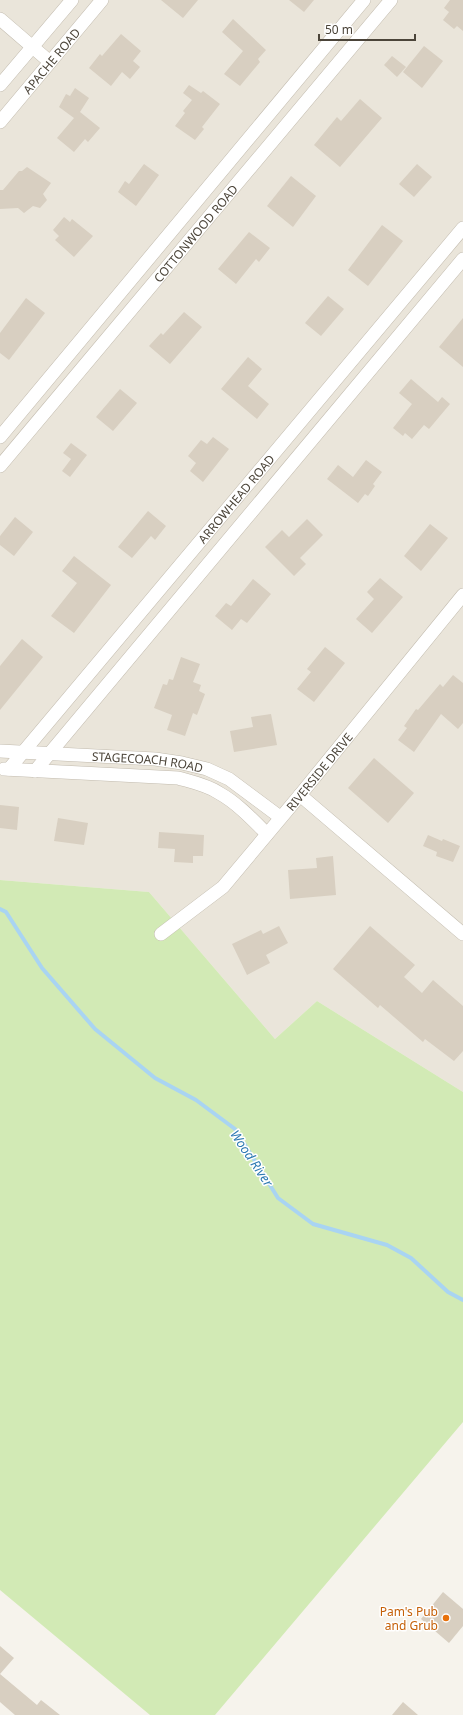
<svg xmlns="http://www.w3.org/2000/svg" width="463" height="1715" font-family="'Noto Sans',sans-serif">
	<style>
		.residential { fill: #eae5da }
		.green { fill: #d2eab5 }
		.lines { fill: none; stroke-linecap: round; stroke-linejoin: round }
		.stream { stroke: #a9d4f2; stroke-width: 4 }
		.building { fill: #d8cfc1 }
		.street-casing { stroke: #c2bbae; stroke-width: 14 }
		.street { stroke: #fff; stroke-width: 13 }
		.food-dot { fill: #e8710a; stroke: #fff; stroke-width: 1.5 }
		.labels { text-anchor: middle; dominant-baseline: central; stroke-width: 3; stroke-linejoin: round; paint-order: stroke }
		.street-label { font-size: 12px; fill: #4b4439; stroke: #fff }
		.food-label { font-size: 12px; fill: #c56008; stroke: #fff; text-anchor: end }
		.water-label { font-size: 13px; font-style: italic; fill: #2e7ab2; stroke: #fff }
	</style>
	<rect width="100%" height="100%" fill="#f6f3ec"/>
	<polygon class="residential" points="0,0 463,0 463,1092 317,1001 275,1039 149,892 0,880"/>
	<polygon class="green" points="0,880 149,892 275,1039 317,1001 463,1092 463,1422 215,1715 150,1715 0,1590"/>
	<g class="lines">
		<polyline class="stream" points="0,909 6,912 42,968 95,1029 155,1078 196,1100 235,1129 278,1198 313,1224 387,1245 411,1258 448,1292 463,1300"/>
	</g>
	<g class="building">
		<polygon points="161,0 198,0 183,18"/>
		<polygon points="289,0 314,0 304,12"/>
		<polygon points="450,0 463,0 463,31 457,26 454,29 443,20 449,12 444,8"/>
		<polygon points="233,19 266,50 258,59 260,62 240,86 224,74 243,51 222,32"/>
		<polygon points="121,34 141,51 133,61 140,67 130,79 122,72 111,86 89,68 100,54 102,56"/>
		<polygon points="424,46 443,61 422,88 403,72"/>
		<polygon points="392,56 406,67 397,77 384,65"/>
		<polygon points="189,85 201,93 203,91 220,104 202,127 204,129 195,140 175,126 185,113 183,111 192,100 183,93"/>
		<polygon points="75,88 89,98 80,112 100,128 88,142 85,139 74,152 57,138 74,118 59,107 66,94 70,96"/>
		<polygon points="360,99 382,118 340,167 314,145 337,117 341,121"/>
		<polygon points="144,164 159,175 136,206 118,192 125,181 129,184"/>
		<polygon points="417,164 432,177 414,197 399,184"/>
		<polygon points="27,167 51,183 43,194 47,200 40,208 33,206 24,213 18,208 0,209 0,190 3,190 19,171 22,171"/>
		<polygon points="291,176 316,196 293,227 267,206"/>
		<polygon points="64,217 70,222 72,219 93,236 74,257 55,240 59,236 53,230"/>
		<polygon points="382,225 403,241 368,286 348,270"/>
		<polygon points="249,232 270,248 259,262 256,259 236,284 218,269"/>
		<polygon points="328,296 344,309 321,336 305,323"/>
		<polygon points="26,298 45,313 9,360 0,353 0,333"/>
		<polygon points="184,312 202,327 170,364 149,346 161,333 163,335"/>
		<polygon points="463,318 463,367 439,347"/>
		<polygon points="248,357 262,369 248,386 269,404 257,419 221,389"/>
		<polygon points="411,379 438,402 442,397 450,404 429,429 424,425 412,439 405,433 403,436 393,428 412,404 399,393"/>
		<polygon points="120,389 137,403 113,431 96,417"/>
		<polygon points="213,437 229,449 203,482 190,471 196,463 188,456 201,440 207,444"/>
		<polygon points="71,443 87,455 70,477 62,471 71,459 63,453"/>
		<polygon points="366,460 382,472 373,484 375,486 368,496 365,494 358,503 327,479 338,465 353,477"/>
		<polygon points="148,511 166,526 155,540 151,536 132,558 118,547"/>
		<polygon points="15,517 33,532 14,556 0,545 0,536"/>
		<polygon points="307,519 323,535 300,558 306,564 294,576 265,547 282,530 289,537"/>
		<polygon points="430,524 448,538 421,571 404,556"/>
		<polygon points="74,556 111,585 74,633 51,616 77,583 62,571"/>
		<polygon points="380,578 403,597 372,633 356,619 374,599 367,592"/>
		<polygon points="253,579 271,594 247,623 241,619 232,630 215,616 226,603 231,606"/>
		<polygon points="22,639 43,657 0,710 0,666"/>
		<polygon points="325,647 345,663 314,702 297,689 311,672 307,669"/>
		<polygon points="181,657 200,664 193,682 201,685 199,691 205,694 197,715 193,713 185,736 167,730 172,715 154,708 163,684 167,685 169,679 173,680"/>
		<polygon points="453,675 463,683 463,723 458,729 441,714 414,752 398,740 407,728 404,726 416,709 418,710 440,684 443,687"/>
		<polygon points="271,714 277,745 234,752 230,731 253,727 251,717"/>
		<polygon points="374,758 414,793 388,823 348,788"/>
		<polygon points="0,805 19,807 17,830 0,828"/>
		<polygon points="58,818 88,823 84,845 54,841"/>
		<polygon points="159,832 204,835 203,856 193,856 193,863 174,862 175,849 158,848"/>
		<polygon points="428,835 442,841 443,839 460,846 453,862 436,856 437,852 423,846"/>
		<polygon points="333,856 336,895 290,899 288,870 317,868 316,858"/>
		<polygon points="279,926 288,943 266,955 270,963 247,975 232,944 261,930 263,934"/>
		<polygon points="370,926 415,965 404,977 422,993 433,980 463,1006 463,1051 454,1061 425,1039 423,1042 380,1005 378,1008 333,969"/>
		<polygon points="443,1592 463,1609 463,1626 449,1643 421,1619"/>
		<polygon points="0,1646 14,1658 0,1674 37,1705 41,1700 60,1715 15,1715 0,1702"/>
		<polygon points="403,1702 418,1715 392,1715"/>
	</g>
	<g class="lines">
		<defs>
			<g id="street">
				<polyline points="0,19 50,62"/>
				<polyline points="0,85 72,0"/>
				<path id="s1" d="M 0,122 L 102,0"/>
				<polyline points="0,437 364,0"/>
				<path id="s2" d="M 0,466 L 391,0"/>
				<path id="s3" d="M 0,751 L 155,759 L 182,763 L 207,769 L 229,779 L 280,817"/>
				<path d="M 4,769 L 178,778 C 192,782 207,785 219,793 C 237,803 252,819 267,834"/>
				<path id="s4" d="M 9,769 L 463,228"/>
				<polyline points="35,771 463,259"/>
				<polyline points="300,795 463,934"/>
				<path id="s5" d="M 161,934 L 223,887 L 300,795 L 463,595"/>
			</g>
		</defs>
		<use href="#street" class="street-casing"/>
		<use href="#street" class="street"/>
	</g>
	<circle class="food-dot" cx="446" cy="1618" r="4"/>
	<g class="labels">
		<g class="street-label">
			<text stroke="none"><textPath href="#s1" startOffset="80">APACHE ROAD</textPath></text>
			<text stroke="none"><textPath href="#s2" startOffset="304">COTTONWOOD ROAD</textPath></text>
			<text stroke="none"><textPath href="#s4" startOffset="353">ARROWHEAD ROAD</textPath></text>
			<text stroke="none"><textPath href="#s3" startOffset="148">STAGECOACH ROAD</textPath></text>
			<text stroke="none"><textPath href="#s5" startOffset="228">RIVERSIDE DRIVE</textPath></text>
		</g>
		<g class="food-label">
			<text x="438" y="1611">Pam's Pub<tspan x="438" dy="14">and Grub</tspan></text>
		</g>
		<g class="water-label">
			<text transform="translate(252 1158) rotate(56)">Wood River</text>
		</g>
	</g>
	<path d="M319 34v6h96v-6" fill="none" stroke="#4b4439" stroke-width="2"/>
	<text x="325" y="34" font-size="12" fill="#4b4439" stroke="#ffffff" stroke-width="3" paint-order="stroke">50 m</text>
</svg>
